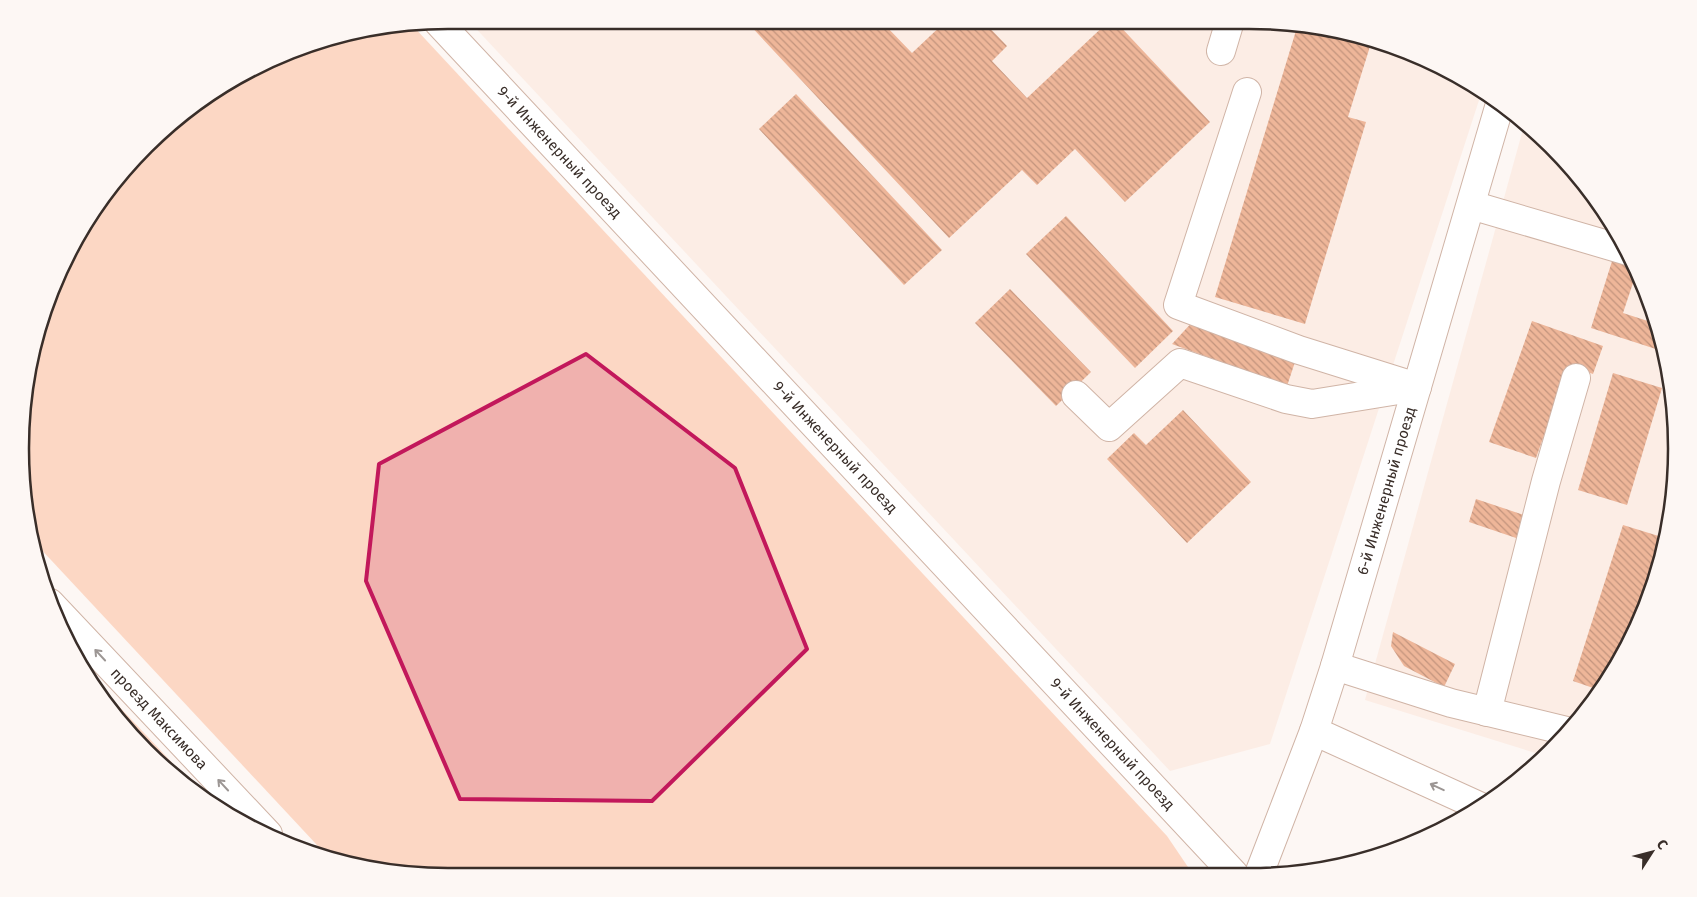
<svg xmlns="http://www.w3.org/2000/svg" width="1697" height="897" font-family="'Fira Sans',sans-serif">
	<style>
		.built { fill: #fcede5 }
		.green { fill: #fcd7c4 }
		.building { fill: url(#building-back-hatch) }
		.lines { fill: none; stroke-linecap: round; stroke-linejoin: round }
		.minor-casing { stroke: #d0b4a6; stroke-width: 30 }
		.major-casing { stroke: #d0b4a6; stroke-width: 30 }
		.minor { stroke: #fff; stroke-width: 28 }
		.major { stroke: #fff; stroke-width: 28 }
		.oneway { stroke: #9c9694 }
		.marked { fill: #c2185b; fill-opacity: 0.2; stroke: #c2185b; stroke-width: 4; stroke-linejoin: round }
		.labels { text-anchor: middle; dominant-baseline: central; stroke-width: 5; stroke-linejoin: round; paint-order: stroke }
		.street-label { font-size: 15px; fill: #392e29; stroke: #fdf7f4 }
		.rim { fill: none; stroke: #392e29; stroke-width: 2.5 }
	</style>
	<defs>
		<pattern id="building-back-hatch" width="6" height="6" patternUnits="userSpaceOnUse" patternTransform="scale(1.25)"><rect width="6" height="6" fill="#eeb699"/><path d="M-1 5l2 2M0 0l6 6M5-1l2 2" fill="none" stroke="#c2947d"/></pattern>
	</defs>
	<rect width="100%" height="100%" fill="#fdf7f4"/>
	<g class="built">
		<polygon points="468,20 1276,21 1360,35 1462,77 1482,91 1270,744 1170,771"/>
		<polygon points="1525,122 1531,126 1588,187 1633,259 1662,337 1676,420 1673,504 1654,586 1620,662 1552,751 1545,756 1365,700"/>
	</g>
	<g class="green">
		<polygon points="413,26 1167,836 1188,867 1191,874 421,876 337,862 330,859 37,545 21,477 35,338 92,211 187,109 310,43"/>
		<polygon points="95,681 196,788 127,731"/>
	</g>
	<g class="building">
		<polygon points="745,20 886,20 883,23 912,53 946,21 983,21 1007,46 992,61 1027,98 1109,21 1115,21 1210,122 1125,202 1075,149 1037,185 1022,170 949,238"/>
		<polygon points="1298,24 1360,35 1372,40 1348,117 1366,122 1305,324 1215,297"/>
		<polygon points="796,94 942,250 904,285 759,129"/>
		<polygon points="1066,216 1173,331 1135,368 1026,254"/>
		<polygon points="1613,258 1635,265 1637,271 1623,313 1657,324 1662,337 1665,352 1591,328"/>
		<polygon points="1010,289 1091,372 1056,406 975,323"/>
		<polygon points="1196,318 1297,356 1287,386 1172,344"/>
		<polygon points="1532,321 1603,346 1593,374 1569,365 1536,458 1489,442"/>
		<polygon points="1613,373 1662,388 1627,505 1578,490"/>
		<polygon points="1183,410 1251,482 1187,543 1107,459 1134,433 1146,445"/>
		<polygon points="1476,499 1527,516 1519,539 1469,522"/>
		<polygon points="1623,525 1665,538 1654,586 1620,662 1599,690 1573,681"/>
		<polygon points="1393,632 1455,664 1444,687 1404,666 1391,646"/>
	</g>
	<g class="lines">
		<defs>
			<g id="minor">
				<path id="s1" d="M 438,22 L 1234,874"/>
				<polyline points="1221,51 1230,21"/>
				<polyline points="1247,92 1178,305 1299,350 1417,387"/>
				<polyline points="1471,205 1628,251"/>
				<polyline points="1076,395 1109,427 1180,363 1286,399 1312,404 1411,388"/>
				<polyline points="1335,666 1451,703 1567,731"/>
				<polyline points="1487,712 1546,481 1576,378"/>
				<polyline points="1314,731 1481,807"/>
				<path id="s2" d="M 1259,874 L 1314,731 L 1335,666 L 1500,104"/>
			</g>
			<g id="major">
				<path id="s3" d="M 50,603 L 268,834"/>
			</g>
		</defs>
		<use href="#minor" class="minor-casing"/>
		<use href="#major" class="major-casing"/>
		<use href="#minor" class="minor"/>
		<use href="#major" class="major"/>
	</g>
	<defs><path id="oneway-shaft" d="M-6 0H5M1.5-3L5.5 0L1.5 3" fill="none" stroke-width="1.6" stroke-linecap="round" stroke-linejoin="round" transform="scale(1.25)"/></defs>
	<g class="oneway">
		<use href="#oneway-shaft" transform="translate(100 655) rotate(-133)"/>
		<use href="#oneway-shaft" transform="translate(223 785) rotate(-133)"/>
		<use href="#oneway-shaft" transform="translate(1437 787) rotate(-155)"/>
	</g>
	<path class="marked" d="M 586,354 L 735,468 L 807,649 L 652,801 L 460,799 L 366,581 L 379,464 Z"/>
	<g class="labels">
		<g class="street-label">
			<text stroke="none"><textPath href="#s1" startOffset="178">9-й Инженерный проезд</textPath></text>
			<text stroke="none"><textPath href="#s1" startOffset="582">9-й Инженерный проезд</textPath></text>
			<text stroke="none"><textPath href="#s2" startOffset="404">6-й Инженерный проезд</textPath></text>
			<text stroke="none"><textPath href="#s3" startOffset="159">проезд Максимова</textPath></text>
			<text stroke="none"><textPath href="#s1" startOffset="988">9-й Инженерный проезд</textPath></text>
		</g>
	</g>
	<path d="M0 0H1697V897H0ZM448 29H1249A419 419 0 0 1 1668 448V449A419 419 0 0 1 1249 868H448A419 419 0 0 1 29 449V448A419 419 0 0 1 448 29Z" fill="#fdf7f4" fill-rule="evenodd"/>
	<path class="rim" d="M448 29H1249A419 419 0 0 1 1668 448V449A419 419 0 0 1 1249 868H448A419 419 0 0 1 29 449V448A419 419 0 0 1 448 29Z"/>
	<g transform="translate(1652 852) rotate(54)" stroke="#fdf7f4" stroke-width="4" paint-order="stroke">
	<path d="M0-4L9 19L0 12L-9 19Z" fill="#392e29"/>
	<text y="-8" font-size="14" font-weight="bold" text-anchor="middle" fill="#392e29">С</text>
	</g>
</svg>
